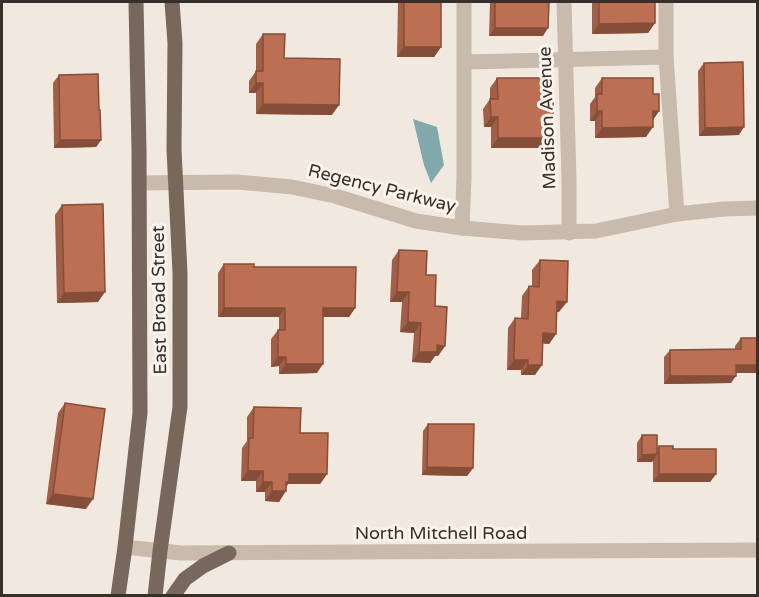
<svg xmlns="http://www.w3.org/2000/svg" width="759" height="597" font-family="'Varela Round',sans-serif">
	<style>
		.water { fill: #81a9ac }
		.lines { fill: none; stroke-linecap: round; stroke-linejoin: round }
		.minor { stroke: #c8baac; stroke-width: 15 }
		.major { stroke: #78675d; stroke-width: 15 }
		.wall { fill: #a25f47 }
		.shaded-wall { fill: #844e39 }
		.building { fill: #bc6f52; stroke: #844e39; stroke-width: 1.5 }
		.labels { text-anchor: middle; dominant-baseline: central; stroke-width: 6; stroke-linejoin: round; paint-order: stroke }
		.street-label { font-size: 18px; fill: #372f2a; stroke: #f9f3ec }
	</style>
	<rect width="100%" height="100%" fill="#f1e9df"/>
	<polygon class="water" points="413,119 437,127 444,165 431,183 424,165"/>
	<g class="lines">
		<g class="minor">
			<polyline points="564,2 569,179 569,233"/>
			<polyline points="666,2 666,57 677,214"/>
			<polyline points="465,62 666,57"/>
			<polyline points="139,183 237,182 292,187 335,196 416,221 462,228 522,233 596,231 677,214 724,209 758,208"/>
			<polyline points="462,228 464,177 464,2"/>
			<polyline points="125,547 181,553 758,550"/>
		</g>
		<g class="major">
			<polyline points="118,596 125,547 140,413 139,150 136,2"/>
			<polyline points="155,596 160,551 180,407 180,273 174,149 175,43 172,2"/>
			<polyline points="173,596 185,579 203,566 229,553"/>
		</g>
	</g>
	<g class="wall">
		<polygon points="398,2 441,2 441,47 434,57 397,57"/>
		<polygon points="490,2 549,2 543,36 489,36"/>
		<polygon points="592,2 655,2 655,23 648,33 592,34"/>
		<polygon points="263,34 284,58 332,115 256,114 256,93 249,93 249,81 256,71 256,44"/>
		<polygon points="704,63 739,135 699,136 698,71"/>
		<polygon points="59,75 99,110 101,140 96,147 54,148 53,83"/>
		<polygon points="497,78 547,98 553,116 547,125 547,138 540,148 491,148 491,127 484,127 483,109 490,99 490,88"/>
		<polygon points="602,78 653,94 659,111 653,120 646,137 595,138 595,121 590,121 590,104 595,97 595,88"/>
		<polygon points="62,205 98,302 57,303 55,215"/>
		<polygon points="399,250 426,275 435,306 445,346 438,356 435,356 430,363 412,362 414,333 400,332 402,302 390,302 392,260"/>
		<polygon points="540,260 559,312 557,312 556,334 549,344 543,343 535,375 521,375 521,370 507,370 508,328 515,318 521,318 522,296 529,286 532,286 532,270"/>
		<polygon points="224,264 254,267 355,308 349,317 323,317 317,373 279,374 279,366 271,367 271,339 278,330 279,330 279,317 218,317 218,273"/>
		<polygon points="741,338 758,338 758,373 736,373 731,383 664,384 664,357 670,350 735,349 735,346"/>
		<polygon points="65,403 86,509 46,504 58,413"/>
		<polygon points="254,407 300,433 327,474 320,484 288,484 279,502 265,501 265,492 256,492 256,481 241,481 242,448 247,441 247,417"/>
		<polygon points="428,424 473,468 467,476 422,475 423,431"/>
		<polygon points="642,435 657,448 659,446 673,449 716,474 710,482 653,482 653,460 652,462 637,462 637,443"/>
	</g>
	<g class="shaded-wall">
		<polygon points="230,2 278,2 277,3"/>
		<polygon points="655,23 648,33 592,34 599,24"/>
		<polygon points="495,28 548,28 543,36 489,36"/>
		<polygon points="404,47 441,47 434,57 397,57"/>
		<polygon points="256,83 263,83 256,93 249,93"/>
		<polygon points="263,104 339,105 332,115 256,114"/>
		<polygon points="597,111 602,111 595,121 590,121"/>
		<polygon points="653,111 659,111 652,121"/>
		<polygon points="547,116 553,116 546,126"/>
		<polygon points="491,117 498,117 491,127 484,127"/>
		<polygon points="653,127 646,137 595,138 602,128"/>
		<polygon points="744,127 739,135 699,136 705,128"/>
		<polygon points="498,138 547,138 540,148 491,148"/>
		<polygon points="60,140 101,140 96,147 54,148"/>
		<polygon points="105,292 98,302 57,303 64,293"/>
		<polygon points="397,292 409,292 402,302 390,302"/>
		<polygon points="557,301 567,302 559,312 550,311"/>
		<polygon points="224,308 285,308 279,317 218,317"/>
		<polygon points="323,308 355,308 349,317 316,317"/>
		<polygon points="408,322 421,323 414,333 400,332"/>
		<polygon points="543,333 556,334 549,344 536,343"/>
		<polygon points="437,345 445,346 438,356 435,356 430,363 412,362 419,352"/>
		<polygon points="278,357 286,357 279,366 271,367"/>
		<polygon points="514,360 528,360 521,370 507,370"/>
		<polygon points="286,364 323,364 317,373 279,374"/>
		<polygon points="528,365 542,365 535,375 521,375"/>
		<polygon points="736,365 758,365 758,373 731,373"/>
		<polygon points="670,376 736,376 731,383 664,384"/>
		<polygon points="657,454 652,462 637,462 642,455"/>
		<polygon points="427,467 473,468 467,476 422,475"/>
		<polygon points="248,471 263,471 256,481 241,481"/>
		<polygon points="289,474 327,474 320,484 288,484 283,491 286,491 279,502 265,501 272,491"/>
		<polygon points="659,474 716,474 710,482 653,482"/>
		<polygon points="263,482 272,482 265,492 256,492"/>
		<polygon points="53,494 93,499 86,509 46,504"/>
	</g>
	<g class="building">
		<rect x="404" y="2" width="37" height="45"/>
		<polygon points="495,2 549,2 548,28 495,28"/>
		<polygon points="599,2 655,2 655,23 599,24"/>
		<polygon points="263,34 285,34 284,58 340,59 339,105 263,104 263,83 256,83 256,71 263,71"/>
		<polygon points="743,62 744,127 705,128 704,63"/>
		<polygon points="98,74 99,110 100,110 101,140 60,140 59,75"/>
		<polygon points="497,78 546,78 547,98 553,98 553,116 547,116 547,138 498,138 498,117 491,117 490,99 498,99"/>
		<polygon points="602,78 653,78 653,94 659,94 659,111 653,111 653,127 602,128 602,111 597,111 597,94 602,94"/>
		<polygon points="103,204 105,292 64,293 62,205"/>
		<polygon points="399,250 427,251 426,275 436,275 435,306 447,307 445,346 437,345 437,352 419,352 421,323 408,322 409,292 397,292"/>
		<polygon points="540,260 568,261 567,302 557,301 556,334 543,333 542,365 528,365 528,360 514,360 515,318 528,319 529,286 539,287"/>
		<polygon points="224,264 254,264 254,267 356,267 355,308 323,308 323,364 286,364 286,357 278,357 278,330 285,330 285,308 224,308"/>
		<polygon points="741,338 758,338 758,365 736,365 736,376 670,376 670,350 741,349"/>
		<polygon points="65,403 105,409 93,499 53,494"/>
		<polygon points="254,407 301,408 300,433 328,433 327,474 289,474 289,482 286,482 286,491 272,491 272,482 263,482 263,471 248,471 249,438 253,438"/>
		<polygon points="428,424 474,424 473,468 427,467"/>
		<polygon points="642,435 657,435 657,454 642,455"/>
		<polygon points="659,446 673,446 673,449 716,449 716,474 659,474"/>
	</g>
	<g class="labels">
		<g class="street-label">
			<text transform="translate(547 118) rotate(-92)">Madison Avenue</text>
			<text transform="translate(382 188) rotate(14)">Regency Parkway</text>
			<text transform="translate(159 300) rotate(-91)">East Broad Street</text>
			<text x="441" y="533">North Mitchell Road</text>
		</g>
	</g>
	<rect width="759" height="597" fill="none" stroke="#372f2a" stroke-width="6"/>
</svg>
